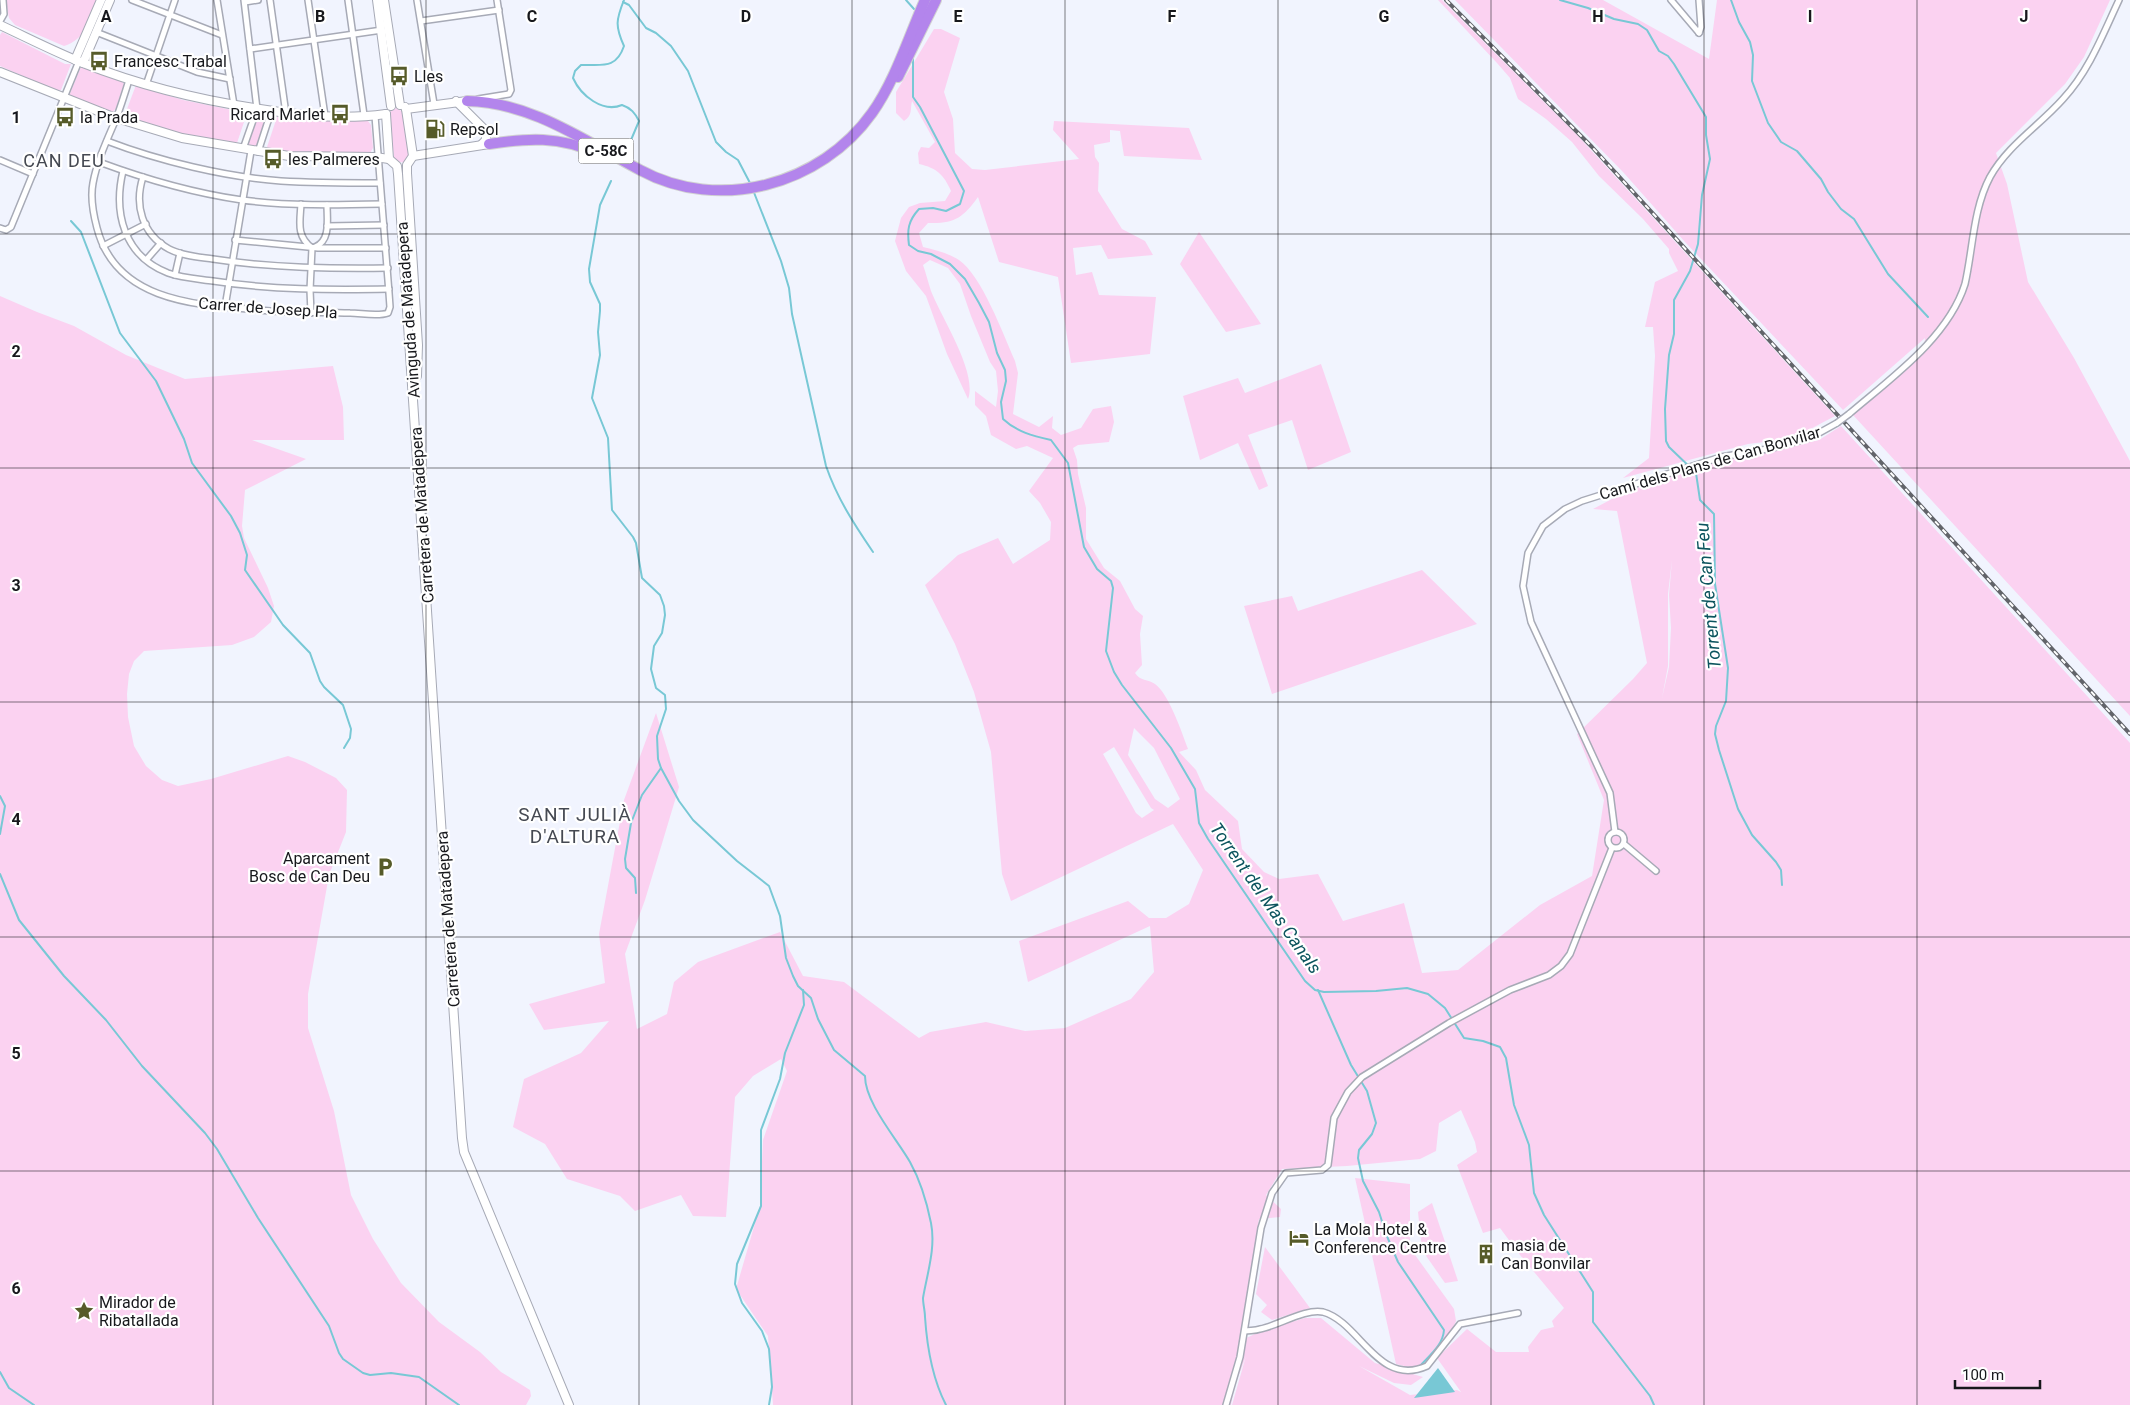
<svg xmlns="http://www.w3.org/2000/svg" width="2130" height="1405" font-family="Roboto,sans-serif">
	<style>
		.green { fill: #fbd2f1; fill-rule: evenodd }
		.water { fill: #78c8d5 }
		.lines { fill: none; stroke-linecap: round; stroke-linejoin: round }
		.stream { stroke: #78c8d5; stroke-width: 2 }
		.street-casing { stroke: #a7aab6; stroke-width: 8 }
		.secondary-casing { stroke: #a7aab6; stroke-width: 10 }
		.highway-casing { stroke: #d1d1d2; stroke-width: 12 }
		.street { stroke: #fff; stroke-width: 5 }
		.secondary { stroke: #fff; stroke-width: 8 }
		.highway { stroke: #b385ec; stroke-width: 10 }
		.rail-casing { stroke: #62646a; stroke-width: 4 }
		.rail { stroke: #fff; stroke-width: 2; stroke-dasharray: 5.5; stroke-linecap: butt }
		.street-bridge-casing { stroke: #a7aab6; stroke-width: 8; stroke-linecap: butt }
		.street-bridge { stroke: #fff; stroke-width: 5 }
		.grid { fill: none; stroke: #17181c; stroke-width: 1; stroke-opacity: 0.55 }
		.labels { text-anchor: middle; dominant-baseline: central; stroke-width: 4.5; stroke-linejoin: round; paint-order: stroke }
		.shield { fill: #fff; stroke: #5d5d60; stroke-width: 1 }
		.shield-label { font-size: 15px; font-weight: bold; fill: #17181c }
		.poi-label { font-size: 16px; fill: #17181c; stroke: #fff; text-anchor: start }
		.street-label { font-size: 16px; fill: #17181c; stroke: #fff }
		.neighbourhood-label { font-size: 18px; letter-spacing: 1px; fill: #454952; stroke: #fff }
		.water-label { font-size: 18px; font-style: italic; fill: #0c545e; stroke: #fff }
		.quarter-label { font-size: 19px; letter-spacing: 1px; fill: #454952; stroke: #fff }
		.grid-label { font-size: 16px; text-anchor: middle; font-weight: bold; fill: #17181c; stroke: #fff; stroke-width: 4.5; stroke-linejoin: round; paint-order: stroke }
	</style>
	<rect width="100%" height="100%" fill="#f1f4fe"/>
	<g class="green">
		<path d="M 6,0 L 101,0 C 92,18 85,40 64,46 L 15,25 L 9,18 Z"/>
		<polygon points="1438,0 1442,0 1578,136 1835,416 1801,434 1780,440 1748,444 1623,478 1649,458 1655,356 1653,327 1645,327 1655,282 1678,271 1669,253 1669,249 1643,219 1599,176 1572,142 1546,119 1518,99 1510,78 1497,63"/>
		<polygon points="1455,0 1603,0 1709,59 1717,0 2110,0 2084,57 2065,84 1996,153 2007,184 2028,282 2074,358 2130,461 2130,716 1853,415 1924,351 1925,338 1843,410 1685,242 1623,172"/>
		<path d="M 934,29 L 941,29 L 960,38 L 944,92 L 953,119 L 955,153 L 972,169 L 985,170 L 1079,159 L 1053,130 L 1054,121 L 1189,128 L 1202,160 L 1124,156 L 1120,131 L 1110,130 L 1110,142 L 1094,145 L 1095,157 L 1099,163 L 1098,191 L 1122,229 L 1145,241 L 1153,255 L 1108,259 L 1101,245 L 1073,248 L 1076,275 L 1092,272 L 1099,295 L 1156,297 L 1150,354 L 1071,363 L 1058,277 L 999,262 L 978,197 C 963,218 954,224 928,223 L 919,233 L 923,247 C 935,250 948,253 959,260 C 982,276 1003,334 1015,361 L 1018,373 L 1013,414 L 1039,427 L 1053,416 L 1052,428 L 1061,435 L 1081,428 L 1093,409 L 1111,406 L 1114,422 L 1109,442 L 1078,445 L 1073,448 L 1077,460 L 1078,474 L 1086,508 L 1086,539 L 1104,568 L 1120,581 L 1135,609 L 1143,616 L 1140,634 L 1142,665 L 1135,673 C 1140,681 1148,679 1155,684 C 1169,694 1182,733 1188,749 L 1179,752 L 1196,770 L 1205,790 L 1238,821 L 1242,849 L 1264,872 L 1279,879 L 1318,874 L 1343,921 L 1404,903 L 1422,973 L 1458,970 L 1540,905 L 1592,876 L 1604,800 L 1577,734 L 1633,679 L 1647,663 L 1617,511 L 1593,509 L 1627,491 L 1682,473 L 1741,455 L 1762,453 L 1819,440 L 1841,426 L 2130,743 L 2130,1405 L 1232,1405 L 1246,1356 L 1234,1388 L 1231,1405 L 773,1405 L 768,1336 L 736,1289 L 760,1206 L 763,1140 L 787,1071 L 781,1059 L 753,1076 L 735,1097 L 726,1217 L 693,1216 L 681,1195 L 635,1211 L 620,1196 L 567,1179 L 545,1144 L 513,1127 L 524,1079 L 581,1053 L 609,1021 L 544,1030 L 529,1004 L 605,983 L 599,934 L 624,800 L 656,713 L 679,787 L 645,900 L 625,954 L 637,1029 L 667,1014 L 674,982 L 698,962 L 780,932 L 803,976 L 844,982 L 919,1038 L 930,1032 L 986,1022 L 1025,1031 L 1065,1028 L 1131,999 L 1154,972 L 1150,926 L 1028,982 L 1019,941 L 1128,901 L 1149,918 L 1166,918 L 1189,904 L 1203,870 L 1173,824 L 1011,901 L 1002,874 L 991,752 L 974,692 L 955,644 L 925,585 L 958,555 L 998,538 L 1013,564 L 1050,540 L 1051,522 L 1040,503 L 1029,491 L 1053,458 L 1027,446 L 1016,449 L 991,435 L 986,416 L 975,405 L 975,391 L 996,407 L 998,391 L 996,371 L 990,362 L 971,316 L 960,284 L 948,268 L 930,260 L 923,265 C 926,273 928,282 931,291 C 941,317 978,373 968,399 L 947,354 L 926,296 L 906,271 L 895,241 L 901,218 L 909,207 L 920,203 L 945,201 L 951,191 C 944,175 937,168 919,164 L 918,153 L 921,147 L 929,148 L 935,142 L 912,101 C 910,109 913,115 904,121 L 896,113 L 896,92 ZM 1672,560 L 1669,595 L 1671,628 L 1669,667 L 1662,698 L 1668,666 L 1668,594 ZM 1134,728 L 1154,748 L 1180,799 L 1168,808 L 1155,799 L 1128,755 ZM 1114,747 L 1151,808 L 1154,810 L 1142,818 L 1136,813 L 1103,754 ZM 1461,1110 L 1475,1142 L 1477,1152 L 1457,1165 L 1483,1233 L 1500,1228 L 1520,1255 L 1564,1308 L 1552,1321 L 1554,1327 L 1541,1330 L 1528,1347 L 1529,1352 L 1496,1352 L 1467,1329 L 1437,1358 L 1461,1392 L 1457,1390 L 1410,1395 L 1359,1366 L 1394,1383 L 1411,1385 L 1423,1377 L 1375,1363 L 1321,1318 L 1305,1318 L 1261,1331 L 1240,1341 L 1259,1219 L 1280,1217 L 1281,1209 L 1266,1195 L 1282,1169 L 1347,1166 L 1420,1159 L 1436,1151 L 1439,1123 Z"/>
		<polygon points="2,32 65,64 71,64 61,90 57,91 0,66 0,35"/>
		<polygon points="83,66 124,83 116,108 113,112 69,96 80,69"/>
		<polygon points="136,85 183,100 247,113 236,146 182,134 124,117"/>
		<polygon points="397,108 404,113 409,156 405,163 396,161 394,157 389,114 392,109"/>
		<polygon points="263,115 265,119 257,146 254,148 248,146 248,143 256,119"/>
		<polygon points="277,117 368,121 371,125 373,148 370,153 320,154 266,150"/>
		<polygon points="1199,232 1261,324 1226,332 1180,264"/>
		<polygon points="0,296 37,312 74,326 126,355 185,379 333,366 343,407 344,440 252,440 306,459 245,490 242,526 244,538 268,588 274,606 271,622 254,637 232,645 144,651 134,661 129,674 127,694 128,717 134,746 146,766 162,780 178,786 211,779 288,756 305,762 336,778 347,790 346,832 329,875 308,994 308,1028 334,1111 351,1195 373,1239 401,1283 439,1322 480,1352 501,1372 530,1390 531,1396 526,1405 0,1405"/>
		<polygon points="1321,364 1351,452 1308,470 1292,420 1248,435 1268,486 1259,490 1238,443 1200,460 1183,396 1238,378 1245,393"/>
		<polygon points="1422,570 1477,624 1272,694 1244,606 1292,596 1298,611"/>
		<polygon points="1355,1178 1410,1184 1410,1248 1454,1309 1456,1321 1452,1330 1425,1364 1412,1368 1396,1364"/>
		<polygon points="1432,1203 1458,1281 1445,1283 1422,1250 1418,1212"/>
		<polygon points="1265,1247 1310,1308 1272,1320 1261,1312 1267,1305 1256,1294"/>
	</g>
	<polygon class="water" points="1438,1368 1455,1392 1414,1398"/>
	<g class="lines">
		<g class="stream">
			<path d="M 624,0 C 616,20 615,26 624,46 C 616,70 601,64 581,65 L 575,71 L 573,78 C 581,96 603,113 622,105 C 631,108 635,113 639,121 L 631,140"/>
			<polyline points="906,0 914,9"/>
			<polyline points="1560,0 1588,8 1614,19 1638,24 1647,30 1659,51 1668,56 1674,64 1706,117 1706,135 1710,159 1702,195 1698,244 1690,271 1674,300 1674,334 1669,355 1665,409 1666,441 1669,447 1696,473 1700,500 1714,514 1715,584 1728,668 1726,701 1716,726 1715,734 1719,750 1738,809 1752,835 1776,862 1781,870 1782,885"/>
			<polyline points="1731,0 1739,22 1750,42 1753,55 1752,81 1768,123 1781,142 1797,151 1821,179 1828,192 1841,209 1854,219 1888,274 1928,317"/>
			<polyline points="623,2 629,5 646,28 656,33 671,46 688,71 716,142 726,152 738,160 750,183"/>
			<path d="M 913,59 L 913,97 L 920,107 L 964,191 L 960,204 L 946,211 L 933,208 L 919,209 C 908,221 907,230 909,245 L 918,251 L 931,254 L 950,264 L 965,279 L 979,303 L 989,322 L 997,353 L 1005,370 L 1006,381 L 1001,402 L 1003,419 C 1017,432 1033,436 1051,440 L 1068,463 L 1084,547 L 1097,569 L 1111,581 L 1113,588 L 1106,651 L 1114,672 L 1122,685 L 1171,748 L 1195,789 L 1199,823 L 1208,839 L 1305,981 L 1315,990 L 1324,992 L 1376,991 L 1407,988 L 1428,994 L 1445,1008 L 1464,1038 L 1483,1041 L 1500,1047 L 1506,1058 L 1514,1105 L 1529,1145 L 1534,1193 L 1544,1215 L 1593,1292 L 1593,1322 L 1650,1396 L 1654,1405"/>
			<path d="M 611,181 L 600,205 L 589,269 L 590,282 L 600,304 L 600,311 L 598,332 L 600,355 L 592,398 L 608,438 L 612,510 L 633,537 L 636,543 L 642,578 L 660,595 L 664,606 L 665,615 L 662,633 L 654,646 L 651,669 L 656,688 L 665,695 L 666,709 L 657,736 L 658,759 L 661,768 L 679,801 L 693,820 L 737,861 L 769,886 L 780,916 L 786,958 L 793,976 L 798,986 L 811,998 L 818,1019 L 834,1050 L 865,1076 C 865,1103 897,1139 910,1162 C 920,1180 927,1203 931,1223 C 936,1248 927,1274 923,1298 C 923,1304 925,1311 925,1317 C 927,1347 932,1378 946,1405"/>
			<path d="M 753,190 L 781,261 L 789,288 L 792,314 L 826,466 C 837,498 854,524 873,552"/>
			<polyline points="71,221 81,232 120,333 156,381 184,439 192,463 231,516 240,533 247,555 245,570 283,625 310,653 320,681 324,687 343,705 351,729 350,738 344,748"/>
			<polyline points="0,796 5,806 0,834"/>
			<polyline points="0,874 19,920 64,976 106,1020 142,1066 205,1133 217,1149 258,1218 329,1326 339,1353 343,1359 363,1373 370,1375 391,1373 419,1377 459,1405"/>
			<polyline points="636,893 635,878 626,868 625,859 631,823 642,795 661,768"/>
			<path d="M 1318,990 L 1351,1065 L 1367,1091 L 1376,1123 L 1372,1134 L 1359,1150 L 1358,1158 L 1363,1181 L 1379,1212 L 1386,1234 L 1398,1262 L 1444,1330 C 1443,1345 1430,1355 1420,1366"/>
			<polyline points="0,1372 9,1388 34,1405"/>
			<polyline points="769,1405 772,1387 769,1349 762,1331 742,1303 735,1284 737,1264 761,1206 761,1130 780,1079 785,1053 804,1005 803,990"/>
		</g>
		<defs>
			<g id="street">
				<polyline points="132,0 222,35"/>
				<polyline points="217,0 234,105"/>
				<polyline points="270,0 286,114"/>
				<polyline points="308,0 325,116"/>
				<polyline points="348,0 364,115"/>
				<polyline points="417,0 434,104"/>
				<polyline points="1671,0 1699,33"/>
				<polyline points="1699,0 1701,27 1699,33"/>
				<polyline points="245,2 258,0"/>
				<polyline points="0,21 4,14 3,0"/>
				<polyline points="421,21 499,10"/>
				<polyline points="96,32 197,72 230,79"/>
				<polyline points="250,49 382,30"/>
				<path d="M 129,80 C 125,93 121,106 116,119 C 107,140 97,161 93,183 C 90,198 93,213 97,228 C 116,302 197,305 259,310 C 290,313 320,312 350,313 C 361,313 377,317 388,313 L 390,307 L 389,293 L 375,116"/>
				<polyline points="146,85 175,0"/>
				<polyline points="478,99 509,94 511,90 497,0"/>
				<path d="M 107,141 C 159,161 226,177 281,181 C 314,183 347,183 380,183"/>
				<polyline points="243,149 257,109 244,0"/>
				<polyline points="258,152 269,118 267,110"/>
				<polyline points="0,160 33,174"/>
				<path d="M 99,162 C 145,179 193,193 242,200 C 288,206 336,205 382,204"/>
				<path d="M 123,171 C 113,213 124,256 168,273 C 182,278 199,279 213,281 C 272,290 330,290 389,289"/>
				<path d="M 143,177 C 134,205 142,234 169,249 C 182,256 199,257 213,259 C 271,268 329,269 388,268"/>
				<path d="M 301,204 C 300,222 296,236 312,248 L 310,290 L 311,313"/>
				<polyline points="327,226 384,225"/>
				<polyline points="0,228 6,230 11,227 79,61"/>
				<polyline points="235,240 318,248 386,248"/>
				<polyline points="103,246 146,224"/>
				<path d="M 315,247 C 331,241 327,219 327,205"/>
				<polyline points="147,259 161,243"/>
				<polyline points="175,275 180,253"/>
				<polyline points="225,307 251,151"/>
				<path d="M 1849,414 C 1891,378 1948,338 1965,284 C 1973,249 1973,209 1990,177 C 2008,145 2039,126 2063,99 C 2089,71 2103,34 2119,0"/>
				<circle cx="1616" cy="840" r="8"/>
				<polyline points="1615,832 1610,793 1531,622 1523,586 1528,553 1543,526 1565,509 1582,501 1721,457 1773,448 1810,438 1837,423"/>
				<polyline points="1624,844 1656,871"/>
				<path d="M 1245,1331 C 1250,1330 1255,1331 1260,1329 C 1277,1326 1306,1308 1323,1312 C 1360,1322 1378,1388 1427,1366 L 1460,1324 L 1518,1313"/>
				<polyline points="1226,1405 1240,1357 1261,1228 1272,1193 1286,1173 1322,1170 1328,1165 1334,1118 1348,1092 1362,1077 1449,1023 1510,990 1549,975 1561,966 1570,954 1612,848"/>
			</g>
			<g id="secondary">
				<polyline points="377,0 391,106"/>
				<polyline points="384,0 400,105"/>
				<path d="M 0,25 C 28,38 55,52 83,63 C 141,86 199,100 260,109 C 301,116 344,120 386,114"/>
				<polyline points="75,60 101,0"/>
				<polyline points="83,63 110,0"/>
				<polyline points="0,72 113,117 182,138 289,156 375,157 389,159"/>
				<polyline points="456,101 486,131 486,140 481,145"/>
				<polyline points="405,107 406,109 467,101"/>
				<polyline points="406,109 413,156 407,165 407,173 418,345 417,376"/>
				<polyline points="386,114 389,159 397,166 398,174 462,1138 464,1152 474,1176 569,1405"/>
				<polyline points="413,156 489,144"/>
			</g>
			<g id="highway">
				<polyline points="898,77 936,0"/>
				<path d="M 467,101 C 531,102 585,141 640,170 C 719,213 821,185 872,113 C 895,81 909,36 925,0"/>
				<path d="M 489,144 C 527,138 560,136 596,153"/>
			</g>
		</defs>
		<use href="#street" class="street-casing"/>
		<use href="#secondary" class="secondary-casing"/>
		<use href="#highway" class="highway-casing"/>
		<use href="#street" class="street"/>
		<use href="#secondary" class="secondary"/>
		<use href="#highway" class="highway"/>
		<defs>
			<polyline id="rail" points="1446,0 1592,147 2130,734"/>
		</defs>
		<use href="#rail" class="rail-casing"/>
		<use href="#rail" class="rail"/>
		<defs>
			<polyline id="street-bridge" points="1837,423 1849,414"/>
		</defs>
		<use href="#street-bridge" class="street-bridge-casing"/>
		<use href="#street-bridge" class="street-bridge"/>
	</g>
	<path class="grid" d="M 213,0 L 213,1405M 426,0 L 426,1405M 639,0 L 639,1405M 852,0 L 852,1405M 1065,0 L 1065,1405M 1278,0 L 1278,1405M 1491,0 L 1491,1405M 1704,0 L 1704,1405M 1917,0 L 1917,1405M 0,234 L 2130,234M 0,468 L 2130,468M 0,702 L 2130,702M 0,937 L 2130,937M 0,1171 L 2130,1171"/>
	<defs>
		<symbol id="bus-bare" viewBox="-9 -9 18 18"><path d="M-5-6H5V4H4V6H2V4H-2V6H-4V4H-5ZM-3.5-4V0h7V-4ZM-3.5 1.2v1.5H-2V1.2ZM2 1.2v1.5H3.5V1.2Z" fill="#565b29" stroke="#fff" stroke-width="2.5" paint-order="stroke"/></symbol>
		<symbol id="fuel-bare" viewBox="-9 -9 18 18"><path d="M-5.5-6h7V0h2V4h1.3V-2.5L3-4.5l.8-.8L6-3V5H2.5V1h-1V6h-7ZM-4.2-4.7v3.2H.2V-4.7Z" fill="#565b29" stroke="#fff" stroke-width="2.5" paint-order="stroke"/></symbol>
		<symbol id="parking-bare" viewBox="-9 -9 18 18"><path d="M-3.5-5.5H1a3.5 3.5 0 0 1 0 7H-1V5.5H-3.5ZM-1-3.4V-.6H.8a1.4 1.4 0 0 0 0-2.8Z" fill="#565b29" stroke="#fff" stroke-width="2.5" paint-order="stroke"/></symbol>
		<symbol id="hotel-bare" viewBox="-9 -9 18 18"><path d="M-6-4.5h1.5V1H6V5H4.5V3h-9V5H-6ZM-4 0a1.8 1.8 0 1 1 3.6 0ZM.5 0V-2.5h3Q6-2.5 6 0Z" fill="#565b29" stroke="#fff" stroke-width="2.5" paint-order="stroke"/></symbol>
		<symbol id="building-bare" viewBox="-9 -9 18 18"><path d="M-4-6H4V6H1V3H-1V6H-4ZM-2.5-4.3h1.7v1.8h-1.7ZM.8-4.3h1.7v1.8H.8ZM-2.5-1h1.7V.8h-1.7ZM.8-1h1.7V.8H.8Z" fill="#565b29" stroke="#fff" stroke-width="2.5" paint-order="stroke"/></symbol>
		<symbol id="sight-bare" viewBox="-9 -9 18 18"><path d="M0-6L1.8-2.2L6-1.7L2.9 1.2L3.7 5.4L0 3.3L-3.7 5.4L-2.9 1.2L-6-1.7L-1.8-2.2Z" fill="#565b29" stroke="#fff" stroke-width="2.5" paint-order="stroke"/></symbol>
	</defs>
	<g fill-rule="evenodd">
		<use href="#bus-bare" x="85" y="47" width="28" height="28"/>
		<use href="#bus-bare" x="385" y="62" width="28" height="28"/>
		<use href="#bus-bare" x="326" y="100" width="28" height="28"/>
		<use href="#bus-bare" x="51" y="103" width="28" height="28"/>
		<use href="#fuel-bare" x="421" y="115" width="28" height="28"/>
		<use href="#bus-bare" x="259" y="145" width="28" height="28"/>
		<use href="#parking-bare" x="371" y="853" width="28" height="28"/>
		<use href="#hotel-bare" x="1285" y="1224" width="28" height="28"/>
		<use href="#building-bare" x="1472" y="1240" width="28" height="28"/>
		<use href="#sight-bare" x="70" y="1297" width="28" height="28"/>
	</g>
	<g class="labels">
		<rect class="shield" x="578.5" y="138.5" width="55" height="25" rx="4"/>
		<g class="shield-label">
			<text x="606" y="151">C-58C</text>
		</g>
		<g class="poi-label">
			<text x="114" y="61">Francesc Trabal</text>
			<text x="414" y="76">Lles</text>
			<text x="325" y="114" text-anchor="end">Ricard Marlet</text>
			<text x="80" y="117">la Prada</text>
			<text x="450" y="129">Repsol</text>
			<text x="288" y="159">les Palmeres</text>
			<text x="370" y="858" text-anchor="end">Aparcament<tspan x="370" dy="18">Bosc de Can Deu</tspan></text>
			<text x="1314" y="1229">La Mola Hotel &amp;<tspan x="1314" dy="18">Conference Centre</tspan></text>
			<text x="1501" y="1245">masia de<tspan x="1501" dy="18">Can Bonvilar</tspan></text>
			<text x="99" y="1302">Mirador de<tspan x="99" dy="18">Ribatallada</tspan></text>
		</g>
		<g class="street-label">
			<text transform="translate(268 308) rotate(4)">Carrer de Josep Pla</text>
			<text transform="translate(408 310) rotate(-94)">Avinguda de Matadepera</text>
			<text transform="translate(1710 463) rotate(-16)">Camí dels Plans de Can Bonvilar</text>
			<text transform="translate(422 515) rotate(-94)">Carretera de Matadepera</text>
			<text transform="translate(448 919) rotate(-94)">Carretera de Matadepera</text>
		</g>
		<g class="neighbourhood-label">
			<text x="64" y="160">CAN DEU</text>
		</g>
		<g class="water-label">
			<text transform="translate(1708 596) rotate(-95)">Torrent de Can Feu</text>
			<text transform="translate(1266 898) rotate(55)">Torrent del Mas Canals</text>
		</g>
		<g class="quarter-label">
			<text x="575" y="814">SANT JULIÀ<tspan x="575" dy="22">D'ALTURA</tspan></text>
		</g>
	</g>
	<g class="grid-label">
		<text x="106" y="22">A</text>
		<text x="320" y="22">B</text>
		<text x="532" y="22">C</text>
		<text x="746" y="22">D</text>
		<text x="958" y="22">E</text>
		<text x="1172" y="22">F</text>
		<text x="1384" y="22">G</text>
		<text x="1598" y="22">H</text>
		<text x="1810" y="22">I</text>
		<text x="2024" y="22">J</text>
		<text x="16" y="123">1</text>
		<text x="16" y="357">2</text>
		<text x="16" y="591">3</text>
		<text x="16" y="825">4</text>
		<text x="16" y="1059">5</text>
		<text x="16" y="1294">6</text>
	</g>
	<path d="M1955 1380v8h85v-8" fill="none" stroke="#17181c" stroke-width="2.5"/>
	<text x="1962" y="1380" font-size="15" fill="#17181c" stroke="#ffffff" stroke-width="4" paint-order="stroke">100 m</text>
</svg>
